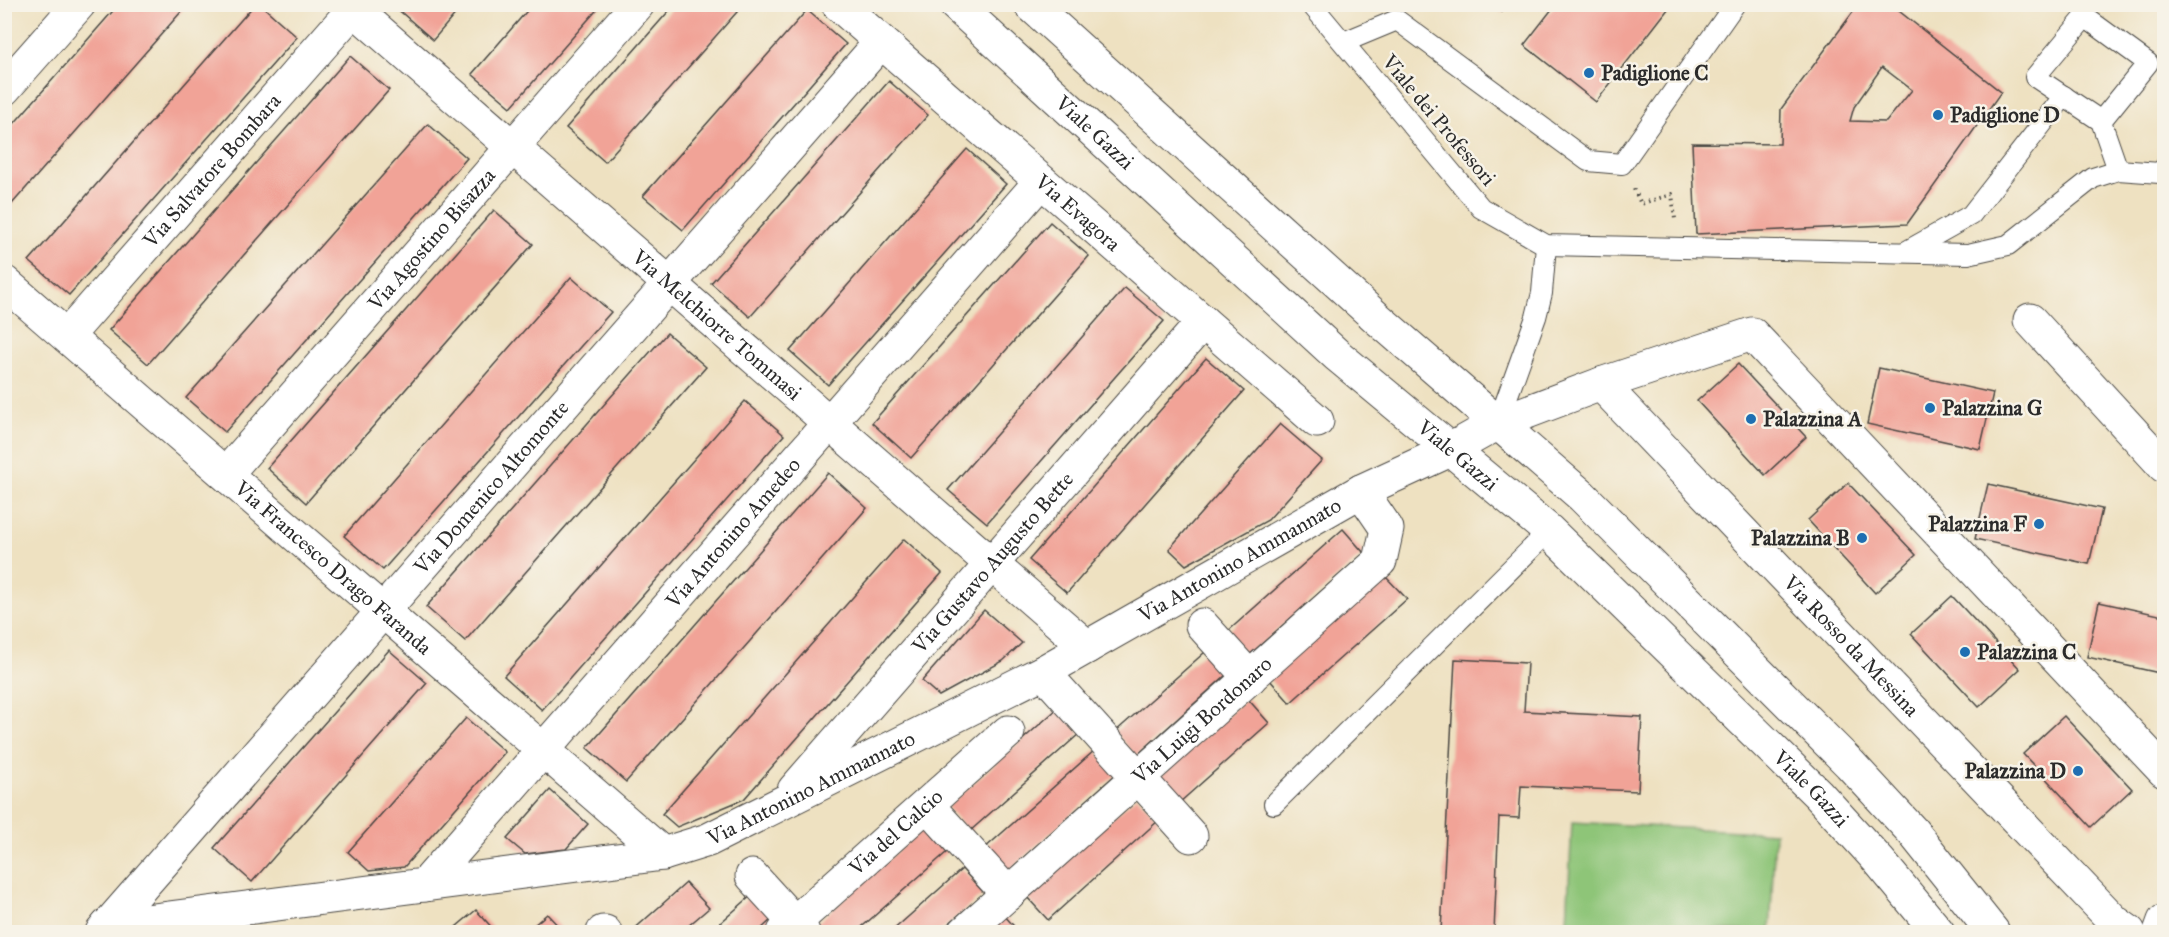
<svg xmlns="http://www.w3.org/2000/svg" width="2169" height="937" font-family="'IM FELL Great Primer',serif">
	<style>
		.green { fill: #8ec578; stroke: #5c7852; stroke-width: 1.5 }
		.building { fill: #f1a397; fill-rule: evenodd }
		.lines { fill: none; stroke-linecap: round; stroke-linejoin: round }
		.lane-casing { stroke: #484642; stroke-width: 22 }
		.street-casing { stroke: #484642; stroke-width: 35 }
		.secondary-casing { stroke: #484642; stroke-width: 35 }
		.path { stroke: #484642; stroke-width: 4; stroke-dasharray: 1.5 4.5; stroke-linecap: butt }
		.lane { stroke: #fff; stroke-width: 20 }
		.street { stroke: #fff; stroke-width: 33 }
		.secondary { stroke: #fff; stroke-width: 33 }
		.poi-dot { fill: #1f6fb2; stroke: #f7f3e8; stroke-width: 2 }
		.labels { text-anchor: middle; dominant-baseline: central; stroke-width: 5; stroke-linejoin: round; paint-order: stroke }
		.poi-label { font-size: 21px; font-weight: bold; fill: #2b2b2b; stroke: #f7f3e8; text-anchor: start }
		.street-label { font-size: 21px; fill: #2b2b2b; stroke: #f7f3e8 }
	</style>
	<rect width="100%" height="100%" fill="#f7f3e8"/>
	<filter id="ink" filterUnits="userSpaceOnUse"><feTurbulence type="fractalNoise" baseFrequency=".0167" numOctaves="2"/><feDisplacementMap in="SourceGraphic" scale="12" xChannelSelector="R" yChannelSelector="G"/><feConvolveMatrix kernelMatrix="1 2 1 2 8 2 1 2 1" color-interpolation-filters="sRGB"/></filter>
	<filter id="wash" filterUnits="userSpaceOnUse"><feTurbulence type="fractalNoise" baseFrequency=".008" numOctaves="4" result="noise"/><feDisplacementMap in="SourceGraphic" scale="24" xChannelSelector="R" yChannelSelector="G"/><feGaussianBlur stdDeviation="1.35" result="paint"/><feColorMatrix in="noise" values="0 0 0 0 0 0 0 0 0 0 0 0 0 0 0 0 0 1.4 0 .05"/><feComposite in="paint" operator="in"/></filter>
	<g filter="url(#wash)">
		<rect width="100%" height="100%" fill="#eee1c1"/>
		<polygon class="green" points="1572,822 1775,833 1770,932 1567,923"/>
		<g id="blocks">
			<g class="building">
				<polygon points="119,4 188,4 4,213 4,135"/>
				<polygon points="255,4 260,4 297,37 69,295 29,261"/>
				<polygon points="395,4 464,4 433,40 394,6"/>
				<polygon points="533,4 602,4 511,107 472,74"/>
				<polygon points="675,4 744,4 605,162 566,128"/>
				<polygon points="1492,4 1508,4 1502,12"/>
				<polygon points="1556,4 1672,4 1596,102 1524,45"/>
				<path d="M 1859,4 L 1890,4 L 2001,92 L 1907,224 L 1696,234 L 1692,143 L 1780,144 L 1781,109 ZM 1882,67 L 1912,90 L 1886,122 L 1850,121 L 1854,107 Z"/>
				<polygon points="807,10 846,44 683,230 643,196"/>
				<polygon points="350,56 389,90 148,364 109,330"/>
				<polygon points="889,81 928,115 750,317 711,283"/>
				<polygon points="428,124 467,158 225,432 186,398"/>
				<polygon points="967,149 1006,184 828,385 790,351"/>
				<polygon points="494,210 533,244 306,503 267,468"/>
				<polygon points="1050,222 1089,256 911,458 872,423"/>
				<polygon points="571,277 611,312 383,570 344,536"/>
				<polygon points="1125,288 1164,321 987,523 948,490"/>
				<polygon points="667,333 706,367 465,641 426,607"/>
				<polygon points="1206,358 1244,391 1067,593 1029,560"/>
				<polygon points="1738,364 1806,437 1765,475 1697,401"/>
				<polygon points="1879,368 1993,393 1980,449 1867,424"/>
				<polygon points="745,401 784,435 542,710 504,676"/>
				<polygon points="1280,424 1322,460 1268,520 1186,565 1169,549"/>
				<polygon points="828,473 867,508 626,782 587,748"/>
				<polygon points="1848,483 1916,555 1875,593 1808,520"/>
				<polygon points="1988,484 2102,509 2089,564 1975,539"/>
				<polygon points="1343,529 1364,553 1248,656 1227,632"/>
				<polygon points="904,539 942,573 744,799 677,827 662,814"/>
				<polygon points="1384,575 1407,599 1290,703 1269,679"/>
				<polygon points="1952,596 2020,669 1979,707 1911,634"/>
				<polygon points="2099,602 2164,616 2164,674 2087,657"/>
				<polygon points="984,610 1022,643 1003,661 939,696 922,681"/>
				<polygon points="389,650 427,683 252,882 214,848"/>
				<polygon points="1205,652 1226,675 1136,756 1115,732"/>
				<polygon points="1455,659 1527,663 1524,711 1642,717 1638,791 1521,786 1519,818 1499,817 1494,932 1441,932"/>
				<polygon points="1247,698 1269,723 1179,803 1157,779"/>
				<polygon points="1058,708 1080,733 969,832 947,807"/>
				<polygon points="2064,716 2132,789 2091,827 2023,754"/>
				<polygon points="466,718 505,752 404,867 369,871 348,852"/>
				<polygon points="1095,750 1117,773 1006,873 984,849"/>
				<polygon points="550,790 588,824 566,849 525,854 507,839"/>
				<polygon points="1137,796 1159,820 1048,920 1026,896"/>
				<polygon points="925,827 947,852 856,932 821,932 815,925"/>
				<polygon points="962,869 984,893 939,932 891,932"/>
				<polygon points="686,883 709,908 681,932 631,932"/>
				<polygon points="753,894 774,917 758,932 710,932"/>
				<polygon points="476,910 496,932 450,932"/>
				<polygon points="547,914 564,932 526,932"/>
				<polygon points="1004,915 1019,932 985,932"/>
			</g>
		</g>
	</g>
	<g filter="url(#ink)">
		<use href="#blocks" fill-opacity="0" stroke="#484642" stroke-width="1.5"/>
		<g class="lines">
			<defs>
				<g id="lane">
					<polyline points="1311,4 1481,208 1546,245 1968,254 2008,245 2093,178 2118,170 2160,173 2164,168"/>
					<polyline points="1344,42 1397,20 1588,161 1622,164 1735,4"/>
					<polyline points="2101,121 2148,63 2085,17 2035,77 2101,121 2118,170"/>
					<polyline points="1905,252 1971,215 2064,96"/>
					<polyline points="1498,423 1536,317 1542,293 1546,245"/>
					<polyline points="1274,804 1549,531"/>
				</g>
				<g id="street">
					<path id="s1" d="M 348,4 L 1087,647"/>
					<path id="s2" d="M 838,4 L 1317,421"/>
					<polyline points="4,89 79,4"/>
					<path id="s3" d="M 4,282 L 663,854"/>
					<polyline points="2030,320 2164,466"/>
					<path id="s4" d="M 67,336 L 358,4"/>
					<polyline points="1601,384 1752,334 2164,771"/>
					<path id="s5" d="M 226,474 L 638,4"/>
					<polyline points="1202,625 1250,678"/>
					<polyline points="1043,672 1191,836"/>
					<path id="s6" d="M 794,790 L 1203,322"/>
					<polyline points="927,805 1008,894"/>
					<polyline points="752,876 803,932"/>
					<path id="s7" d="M 425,885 L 1041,181"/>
					<path id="s8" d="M 107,926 L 663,854 L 708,840 L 1043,672 L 1361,491 L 1450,450 L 1498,423 L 1601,384 L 2115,922 L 2129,932"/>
					<path id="s9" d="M 102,932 L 881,42"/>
					<polyline points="603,932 605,932"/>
					<path id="s10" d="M 784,932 L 1008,732"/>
					<path id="s11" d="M 965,932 L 1380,561 L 1387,529 L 1361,491"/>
					<polyline points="2160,932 2164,921"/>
				</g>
				<g id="secondary">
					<path id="s12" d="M 955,4 L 1338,356 L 1549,531 L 1818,794 L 1879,861 L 1938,932"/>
					<polyline points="1030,4 1378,319 1582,496 1850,764 1913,832 1993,932"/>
				</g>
			</defs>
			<use href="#lane" class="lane-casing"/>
			<use href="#street" class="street-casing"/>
			<use href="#secondary" class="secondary-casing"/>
			<polyline class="path" points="1634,189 1641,204 1672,194 1675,219"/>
			<use href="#lane" class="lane"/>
			<use href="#street" class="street"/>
			<use href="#secondary" class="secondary"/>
		</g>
	</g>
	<g class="poi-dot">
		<circle cx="1589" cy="73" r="6"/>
		<circle cx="1938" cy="115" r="6"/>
		<circle cx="1930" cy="408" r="6"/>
		<circle cx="1751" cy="419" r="6"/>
		<circle cx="2039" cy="524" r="6"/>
		<circle cx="1862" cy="538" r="6"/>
		<circle cx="1965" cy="652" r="6"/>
		<circle cx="2078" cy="771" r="6"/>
	</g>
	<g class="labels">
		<g class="poi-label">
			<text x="1601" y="73">Padiglione C</text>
			<text x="1950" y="115">Padiglione D</text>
			<text x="1942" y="408">Palazzina G</text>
			<text x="1763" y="419">Palazzina A</text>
			<text x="2027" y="524" text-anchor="end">Palazzina F</text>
			<text x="1850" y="538" text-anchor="end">Palazzina B</text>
			<text x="1977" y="652">Palazzina C</text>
			<text x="2066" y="771" text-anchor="end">Palazzina D</text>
		</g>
		<g class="street-label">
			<text transform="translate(1439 120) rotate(50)">Viale dei Professori</text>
			<text stroke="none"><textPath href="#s12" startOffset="190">Viale Gazzi</textPath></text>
			<text stroke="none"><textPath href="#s4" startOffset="220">Via Salvatore Bombara</textPath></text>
			<text stroke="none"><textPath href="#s2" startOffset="318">Via Evagora</textPath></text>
			<text stroke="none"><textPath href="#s5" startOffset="312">Via Agostino Bisazza</textPath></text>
			<text stroke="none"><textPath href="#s1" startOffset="489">Via Melchiorre Tommasi</textPath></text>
			<text stroke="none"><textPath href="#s12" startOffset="676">Viale Gazzi</textPath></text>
			<text stroke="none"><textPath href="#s9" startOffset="591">Via Domenico Altomonte</textPath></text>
			<text stroke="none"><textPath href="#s7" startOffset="468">Via Antonino Amedeo</textPath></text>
			<text stroke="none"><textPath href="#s8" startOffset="1209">Via Antonino Ammannato</textPath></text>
			<text stroke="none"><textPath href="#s6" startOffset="302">Via Gustavo Augusto Bette</textPath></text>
			<text stroke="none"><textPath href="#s3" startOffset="436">Via Francesco Drago Faranda</textPath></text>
			<text stroke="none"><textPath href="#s8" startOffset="1974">Via Rosso da Messina</textPath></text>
			<text stroke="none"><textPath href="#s11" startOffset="318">Via Luigi Bordonaro</textPath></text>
			<text stroke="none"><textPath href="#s8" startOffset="723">Via Antonino Ammannato</textPath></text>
			<text stroke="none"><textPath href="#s12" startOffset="1162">Viale Gazzi</textPath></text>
			<text stroke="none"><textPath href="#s10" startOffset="150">Via del Calcio</textPath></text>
		</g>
	</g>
	<rect width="2169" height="937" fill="none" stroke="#f7f3e8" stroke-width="24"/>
</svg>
